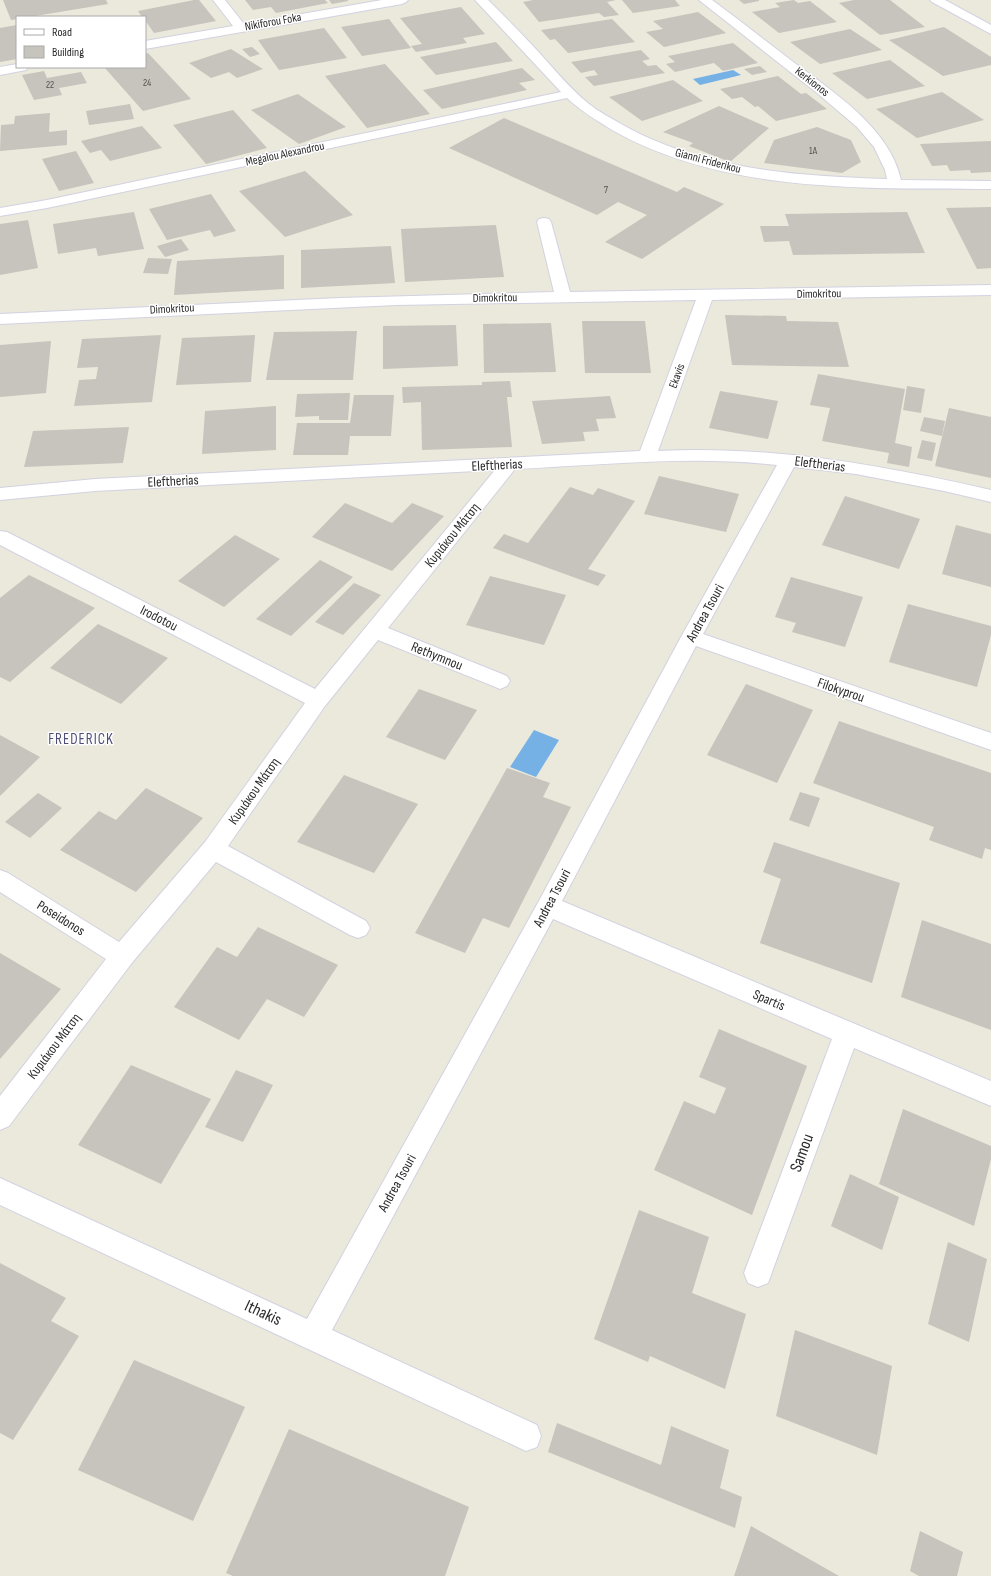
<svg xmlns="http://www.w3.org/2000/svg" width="991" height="1576" font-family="'Sofia Sans Condensed',sans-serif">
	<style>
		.water { fill: #76b1e6 }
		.building { fill: #c6c4bc }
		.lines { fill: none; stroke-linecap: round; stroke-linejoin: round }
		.minor-casing { stroke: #d2d2e1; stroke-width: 2 }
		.minor { fill: #fff; fill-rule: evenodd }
		.labels { text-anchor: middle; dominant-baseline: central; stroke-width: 3; stroke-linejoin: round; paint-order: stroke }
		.far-number-label { font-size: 10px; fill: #51504e }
		.far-street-label { font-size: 12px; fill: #2a2a2a; stroke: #fff }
		.street-label { font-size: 14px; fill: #2a2a2a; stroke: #fff }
		.neighbourhood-label { font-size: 15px; letter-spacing: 1px; fill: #4e4d77; stroke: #fff }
		.near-street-label { font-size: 17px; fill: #2a2a2a; stroke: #fff }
	</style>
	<rect width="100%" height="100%" fill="#ebe8dc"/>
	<g class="water">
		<polygon points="733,70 741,75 700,85 693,79"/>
		<polygon points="534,730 559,740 536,777 510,767"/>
	</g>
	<g class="building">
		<polygon points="3,0 106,0 108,4 29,17 17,17 17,19 11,20"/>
		<polygon points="194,0 199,0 216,21 154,33 145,20 145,17 142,17 138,11"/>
		<polygon points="245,0 325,0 328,3 276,13 271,7 253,10"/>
		<polygon points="329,0 348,0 348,1 332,4"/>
		<polygon points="533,0 616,0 607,2 619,15 604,17 599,13 539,22 523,2"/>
		<polygon points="622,0 675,0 680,6 633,13"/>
		<polygon points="739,0 759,0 759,1 744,4"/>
		<polygon points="794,0 798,3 810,1 837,22 779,33 752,12 780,7 775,3"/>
		<polygon points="854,0 890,0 925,27 880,35 839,3"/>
		<polygon points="461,7 485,34 463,38 467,43 416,52 411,46 422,44 400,18"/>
		<polygon points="698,12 726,33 664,47 646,32 663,29 653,21"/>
		<polygon points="389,19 411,48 362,56 341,27"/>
		<polygon points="612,19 635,42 568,53 555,39 550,40 541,30"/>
		<polygon points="17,25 17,59 0,62 0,28"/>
		<polygon points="944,27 991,57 991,65 943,76 889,40"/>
		<polygon points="324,28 347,58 279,70 258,40"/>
		<polygon points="850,29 882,50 820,64 790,42"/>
		<polygon points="496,42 513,61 436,75 420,57"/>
		<polygon points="733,43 758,63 723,71 714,63 675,72 666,64 675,62 668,56"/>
		<polygon points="252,47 260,54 250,57 242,49"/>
		<polygon points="231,49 263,69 237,78 229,72 211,78 189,63"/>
		<polygon points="641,50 650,59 642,61 648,66 656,65 665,73 594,86 585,77 598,75 594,70 581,73 571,62"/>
		<polygon points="148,53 191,99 143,111 104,67 145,67 145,54"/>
		<polygon points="890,60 925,86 867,99 832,73"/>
		<polygon points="385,64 430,114 367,128 325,76"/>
		<polygon points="760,66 767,72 752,75 744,69"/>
		<polygon points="522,68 535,80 519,83 527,90 442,109 423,90"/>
		<polygon points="44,71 47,78 81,72 87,83 59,88 62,95 34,100 22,75"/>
		<polygon points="778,76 801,94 806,93 827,109 776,121 758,106 755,107 742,97 732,99 720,89"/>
		<polygon points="673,80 703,101 642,121 609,97"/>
		<polygon points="942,92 984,120 917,138 876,109"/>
		<polygon points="298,94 346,127 299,144 251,110"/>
		<polygon points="130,104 134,119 89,125 86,111"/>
		<polygon points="719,106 769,128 730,162 689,146 693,143 663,132"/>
		<polygon points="233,110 267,148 206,164 173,125"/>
		<polygon points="50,113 49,132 67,130 67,145 0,151 1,125 14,124 15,116"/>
		<polygon points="504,118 677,192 684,187 724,204 642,259 605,242 647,215 618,202 597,215 449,148"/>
		<polygon points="142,126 162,148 110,161 101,150 90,153 81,141"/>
		<polygon points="817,127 851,140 861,162 842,173 764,163 774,140"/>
		<polygon points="991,141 991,172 971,173 970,170 950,171 947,165 932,166 920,144"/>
		<polygon points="76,151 94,183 59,191 42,159"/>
		<polygon points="305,171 353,215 285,237 239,191"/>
		<polygon points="211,194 236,231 214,237 210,230 167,240 149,209"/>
		<polygon points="991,207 991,268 977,269 946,208"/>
		<polygon points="134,212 144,249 98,256 96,248 58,254 53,224"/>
		<polygon points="907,212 925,253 793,255 789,241 764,242 760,226 789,226 785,214"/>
		<polygon points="28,220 38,268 0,275 0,224"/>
		<polygon points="496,225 504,277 405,282 401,229"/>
		<polygon points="181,239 189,250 165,257 157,246"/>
		<polygon points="391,246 395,283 301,288 301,250"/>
		<polygon points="284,255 284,289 174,295 177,261"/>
		<polygon points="148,258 172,259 168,274 143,273"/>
		<polygon points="725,315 786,316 787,321 838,322 849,367 732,365"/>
		<polygon points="582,321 645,321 651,373 585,373"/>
		<polygon points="551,323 556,372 484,373 483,324"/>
		<polygon points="456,325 458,366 383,369 383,326"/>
		<polygon points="357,331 353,380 266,380 274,332"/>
		<polygon points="161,335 152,402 74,406 79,380 96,379 98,367 77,368 82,339"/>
		<polygon points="255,335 251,382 176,385 182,338"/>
		<polygon points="51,341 46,393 0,397 0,345"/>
		<polygon points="818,374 905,389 895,443 912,447 909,467 887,463 889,453 822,441 830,408 810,405"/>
		<polygon points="510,381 512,397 507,397 512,447 422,450 421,402 403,403 402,387 482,385 482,382"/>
		<polygon points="907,386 925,389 921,413 903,410"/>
		<polygon points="720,391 778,401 768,439 709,428"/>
		<polygon points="350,393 348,420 319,420 319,416 295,417 297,394"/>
		<polygon points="354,395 394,395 391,436 350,436 348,455 293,455 297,423 350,423"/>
		<polygon points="610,396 616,418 596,419 599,431 583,432 585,441 542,444 532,401"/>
		<polygon points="276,406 276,450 202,454 205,411"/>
		<polygon points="949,408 991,417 991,478 935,466"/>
		<polygon points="924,417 945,421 942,436 920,431"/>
		<polygon points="129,427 123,463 24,467 33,431"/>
		<polygon points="922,440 936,443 932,461 917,458"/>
		<polygon points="659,476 739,494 726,532 644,514"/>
		<polygon points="570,487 593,495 598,488 635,501 588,569 606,575 598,586 493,548 504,534 528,543"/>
		<polygon points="845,496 920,519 899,569 822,545"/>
		<polygon points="345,503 392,523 412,503 444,516 392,571 312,537"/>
		<polygon points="956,525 991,534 991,587 942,574"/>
		<polygon points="235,535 280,559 224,607 178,581"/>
		<polygon points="320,560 353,577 291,636 256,619"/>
		<polygon points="29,575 95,608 10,682 0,677 0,598"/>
		<polygon points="490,576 566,595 544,645 466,625"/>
		<polygon points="791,577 863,597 845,647 792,632 796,623 775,617"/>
		<polygon points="354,583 381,595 343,635 315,622"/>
		<polygon points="908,604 991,626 991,635 977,687 889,662"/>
		<polygon points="98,624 168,658 121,704 50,668"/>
		<polygon points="746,684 813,710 777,783 707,755"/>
		<polygon points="419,689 477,710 445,760 386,737"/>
		<polygon points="839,721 991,773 991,850 985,848 982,859 929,840 934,827 813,783"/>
		<polygon points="0,735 40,757 0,796"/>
		<polygon points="507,768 550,783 543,797 571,807 509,928 483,918 465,953 415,933"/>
		<polygon points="344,775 418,804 374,873 297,842"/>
		<polygon points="146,788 203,818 136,892 60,850 99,811 116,820"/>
		<polygon points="800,792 820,798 809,827 789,820"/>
		<polygon points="38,793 62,808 30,838 5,822"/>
		<polygon points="774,842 900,883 872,983 760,943 781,879 763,872"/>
		<polygon points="922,920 991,944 991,1030 901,997"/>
		<polygon points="258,927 338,965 304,1017 267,999 239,1040 174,1007 217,947 237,957"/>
		<polygon points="0,953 61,989 0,1059"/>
		<polygon points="719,1029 807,1066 752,1215 654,1170 684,1101 715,1114 726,1088 699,1077"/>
		<polygon points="131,1065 211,1099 161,1184 78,1145"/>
		<polygon points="236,1070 273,1085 243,1142 205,1127"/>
		<polygon points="903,1109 991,1146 991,1159 974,1226 879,1184"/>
		<polygon points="850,1174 899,1197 882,1250 831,1226"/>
		<polygon points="639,1210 709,1237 692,1293 746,1314 725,1389 650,1356 648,1362 594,1339"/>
		<polygon points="948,1242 987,1259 969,1342 928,1324"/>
		<polygon points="0,1263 66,1298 51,1321 79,1336 13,1440 0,1433"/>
		<polygon points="795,1330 892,1366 877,1455 776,1416"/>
		<polygon points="134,1360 245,1407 193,1521 78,1470"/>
		<polygon points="557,1423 661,1465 671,1426 729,1450 720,1488 742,1497 735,1528 548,1452"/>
		<polygon points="289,1429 469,1507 445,1576 233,1576 226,1573"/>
		<polygon points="751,1526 839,1576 734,1576"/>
		<polygon points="920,1531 963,1552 957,1576 919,1576 910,1571"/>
	</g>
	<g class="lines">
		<defs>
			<g id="minor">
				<polygon points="213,0 225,0 244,24 382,0 408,0 406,2 402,4 145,49 145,41 233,26"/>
				<path d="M 475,0 L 488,0 C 503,15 518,30 532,45 C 551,65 568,87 589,104 C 599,112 611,118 623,125 C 703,170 797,176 887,179 L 885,170 L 874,147 L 857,127 L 817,93 L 699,0 L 712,0 C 739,20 766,41 792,61 C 832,91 890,128 901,180 L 991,181 L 991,189 C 865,188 725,194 612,130 C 596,120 581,111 567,98 L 47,208 L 0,216 L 0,208 L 47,200 L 561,92 Z"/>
				<polygon points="930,0 945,0 991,25 991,34 932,2"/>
				<polygon points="17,64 17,67 28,67 26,70 0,75 0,67"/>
				<path d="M 544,218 L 549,219 L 551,222 L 570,292 L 991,285 L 991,295 L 712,300 L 658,451 C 770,445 882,465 991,490 L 991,502 L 944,491 L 856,474 L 794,467 L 703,634 L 991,733 L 991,750 L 696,646 L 562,901 L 991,1081 L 991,1106 L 854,1048 L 768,1283 L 758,1287 L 748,1283 L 744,1273 L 832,1039 L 553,919 L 332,1330 L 537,1425 L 541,1436 L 537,1447 L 526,1451 L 0,1205 L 0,1178 L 307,1319 L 540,899 L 681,637 L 777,465 C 691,455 602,465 515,469 L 388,628 L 507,676 L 510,681 L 507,686 L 500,689 L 493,686 L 378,640 L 325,706 L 228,846 L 366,921 L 370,928 L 366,935 L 358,938 L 350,935 L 216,862 L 131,964 L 9,1126 L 0,1130 L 0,1096 L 106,959 L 0,892 L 0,870 L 8,873 L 119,942 L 205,842 L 305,703 L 0,545 L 0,531 L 7,532 L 315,689 L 495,470 L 95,491 L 0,500 L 0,488 L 95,479 L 640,451 L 696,300 L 396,305 L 0,324 L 0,314 L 340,298 L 554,292 L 537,222 L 539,219 Z"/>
			</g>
		</defs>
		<use href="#minor" class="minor-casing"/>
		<use href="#minor" class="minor"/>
	</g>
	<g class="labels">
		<g class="far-number-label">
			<text x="147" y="83">24</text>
			<text x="50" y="85">22</text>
			<text x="813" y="151">1A</text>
			<text x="606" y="190">7</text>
		</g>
		<g class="far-street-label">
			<text transform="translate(273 22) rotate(-10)">Nikiforou Foka</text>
			<text transform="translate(812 82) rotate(38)">Kerkionos</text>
			<text transform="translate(285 154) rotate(-12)">Megalou Alexandrou</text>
			<text transform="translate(708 161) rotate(15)">Gianni Friderikou</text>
			<text transform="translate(819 294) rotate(-1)">Dimokritou</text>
			<text transform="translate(495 298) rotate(-1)">Dimokritou</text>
			<text transform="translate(172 309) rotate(-3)">Dimokritou</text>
			<text transform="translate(677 376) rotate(-70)">Ekavis</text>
		</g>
		<g class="street-label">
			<text transform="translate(820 464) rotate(7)">Eleftherias</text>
			<text transform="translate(497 465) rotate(-3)">Eleftherias</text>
			<text transform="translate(173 481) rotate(-3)">Eleftherias</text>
			<text transform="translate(452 535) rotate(-51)">Κυριάκου Μάτση</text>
			<text transform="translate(705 613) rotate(-61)">Andrea Tsouri</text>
			<text transform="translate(159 618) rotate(27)">Irodotou</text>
			<text transform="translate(437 656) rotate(22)">Rethymnou</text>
			<text transform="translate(841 690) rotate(19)">Filokyprou</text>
			<text transform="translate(254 791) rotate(-55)">Κυριάκου Μάτση</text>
			<text transform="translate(552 898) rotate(-62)">Andrea Tsouri</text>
			<text transform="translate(61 918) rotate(32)">Poseidonos</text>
			<text transform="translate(769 1000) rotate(23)">Spartis</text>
			<text transform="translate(54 1046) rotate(-53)">Κυριάκου Μάτση</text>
			<text transform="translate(397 1183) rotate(-61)">Andrea Tsouri</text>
		</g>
		<g class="neighbourhood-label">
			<text x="81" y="739">FREDERICK</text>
		</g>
		<g class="near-street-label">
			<text transform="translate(802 1153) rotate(-70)">Samou</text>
			<text transform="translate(263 1313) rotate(25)">Ithakis</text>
		</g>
	</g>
	<rect x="16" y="16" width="130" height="52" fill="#ffffff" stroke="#aaaaaa"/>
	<rect x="24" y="29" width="20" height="6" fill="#ffffff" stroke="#aaaaaa"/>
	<text x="52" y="36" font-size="12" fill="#2a2a2a">Road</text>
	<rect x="24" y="46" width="20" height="12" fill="#c6c4bc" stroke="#aaaaaa"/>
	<text x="52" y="56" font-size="12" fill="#2a2a2a">Building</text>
</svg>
